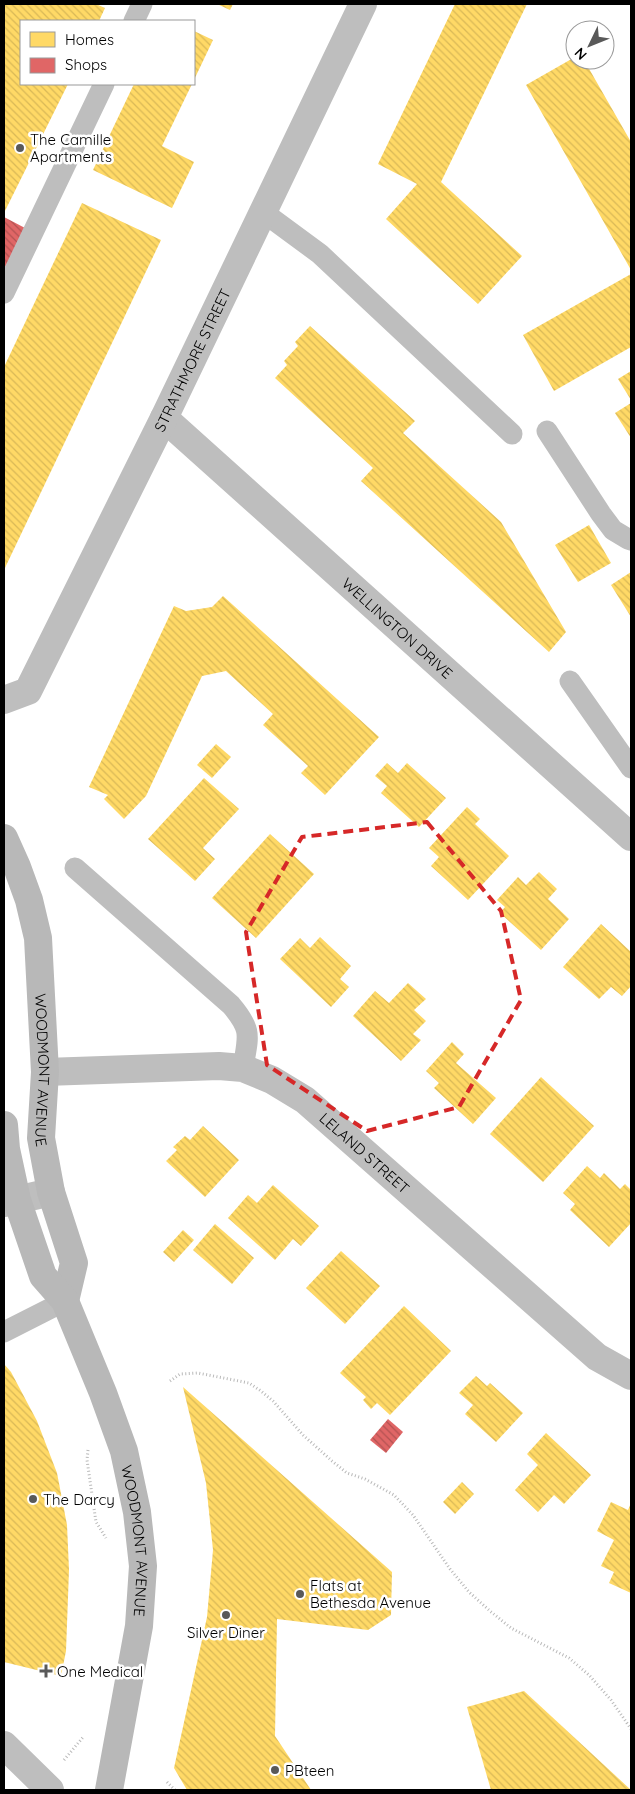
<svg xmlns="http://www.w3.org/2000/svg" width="635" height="1794" font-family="Quicksand,sans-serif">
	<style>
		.homes { fill: url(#homes-back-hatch) }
		.shops { fill: url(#shops-back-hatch) }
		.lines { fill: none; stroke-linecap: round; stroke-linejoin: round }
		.path { stroke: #b9b9b9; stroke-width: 3; stroke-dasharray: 1 2.5; stroke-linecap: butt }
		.lane { stroke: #bebebe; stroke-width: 21 }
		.street { stroke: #bebebe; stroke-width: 28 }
		.secondary { stroke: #b8b8b8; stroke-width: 28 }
		.marked { fill: none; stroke: #d62828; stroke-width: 4; stroke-dasharray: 10 6; stroke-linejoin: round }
		.poi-dot { fill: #595959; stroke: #fff; stroke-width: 2 }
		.labels { text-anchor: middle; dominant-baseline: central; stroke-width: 5; stroke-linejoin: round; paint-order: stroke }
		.poi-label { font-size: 15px; fill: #000; stroke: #fff; text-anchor: start }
		.street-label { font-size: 15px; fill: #000; stroke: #fff }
	</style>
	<defs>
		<pattern id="homes-back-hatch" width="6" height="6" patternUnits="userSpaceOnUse" patternTransform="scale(1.25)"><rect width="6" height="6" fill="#ffd966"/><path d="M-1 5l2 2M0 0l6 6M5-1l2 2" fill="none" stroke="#d9b857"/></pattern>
		<pattern id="shops-back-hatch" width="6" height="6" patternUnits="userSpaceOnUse" patternTransform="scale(1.25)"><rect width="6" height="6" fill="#e06666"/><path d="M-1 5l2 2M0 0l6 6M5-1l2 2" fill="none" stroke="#b35252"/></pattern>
	</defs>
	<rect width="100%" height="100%" fill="#fff"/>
	<g class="homes">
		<polygon points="4,4 96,4 105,8 99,21 21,21 21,84 68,84 4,213"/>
		<polygon points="217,4 233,4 230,10"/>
		<polygon points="455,4 527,4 441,182 522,256 478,304 386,219 417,184 378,164"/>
		<polygon points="194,31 213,40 194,80"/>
		<polygon points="575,57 575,60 584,60 631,142 631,270 526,85"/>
		<polygon points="134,84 192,84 162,146 194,162 172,208 93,170"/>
		<polygon points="82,203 161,240 4,570 4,367"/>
		<polygon points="631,274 631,347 554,391 523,335"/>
		<polygon points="310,326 415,421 403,433 501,522 566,632 549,652 361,481 373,468 275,378 287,365 284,361 298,346 295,342"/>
		<polygon points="631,371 631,400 618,379"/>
		<polygon points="631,403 631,438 615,413"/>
		<polygon points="589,525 611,563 578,582 555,545"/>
		<polygon points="631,572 631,617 611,585"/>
		<polygon points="223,596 379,737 325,795 301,773 308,766 263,725 273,714 226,671 202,676 146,796 124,819 104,799 108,795 89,787 174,606 186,611 212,607"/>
		<polygon points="216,744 231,757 212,778 197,765"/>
		<polygon points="387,763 398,773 407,763 446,798 419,827 381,793 387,786 375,776"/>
		<polygon points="204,778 239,809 203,848 215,859 195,881 148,839"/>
		<polygon points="467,807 480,819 475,824 509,856 468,900 431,866 439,857 429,848"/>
		<polygon points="270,834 314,874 256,938 212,898"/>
		<polygon points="539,872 557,889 548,899 569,919 541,950 500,913 505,907 497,900 518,877 526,885"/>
		<polygon points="601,924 631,952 631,986 622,996 611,987 599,999 563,967"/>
		<polygon points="320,937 351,966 340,979 349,987 331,1007 280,959 300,938 310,948"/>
		<polygon points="408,983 426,999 414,1010 426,1021 413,1034 421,1040 401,1061 353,1016 375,991 389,1003"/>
		<polygon points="452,1042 464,1054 456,1063 496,1098 473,1124 434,1088 439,1083 426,1071"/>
		<polygon points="541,1077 594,1126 543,1182 490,1134"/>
		<polygon points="203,1126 239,1160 205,1197 166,1161 177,1150 173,1147 185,1136 190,1140"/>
		<polygon points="587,1166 600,1178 604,1173 620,1189 625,1184 631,1190 631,1223 609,1247 570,1210 575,1204 563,1193"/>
		<polygon points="273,1185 319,1226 301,1246 293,1239 275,1260 228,1218 248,1195 257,1203"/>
		<polygon points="215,1224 254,1258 232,1284 193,1250"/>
		<polygon points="183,1230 194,1240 174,1262 163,1252"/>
		<polygon points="341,1251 380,1286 345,1324 306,1288"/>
		<polygon points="404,1306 451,1351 390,1415 377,1403 371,1409 363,1400 366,1397 340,1373"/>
		<polygon points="4,1364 11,1372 37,1421 57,1473 67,1525 69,1570 66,1651 61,1676 4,1662"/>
		<polygon points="476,1376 487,1386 490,1383 523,1413 496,1442 465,1414 473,1405 459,1393"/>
		<polygon points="183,1387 392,1572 391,1615 368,1630 277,1619 275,1736 311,1790 187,1790 174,1768 207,1617 213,1550 206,1483"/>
		<polygon points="546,1433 591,1475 564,1504 554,1495 538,1512 515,1490 538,1465 527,1454"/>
		<polygon points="462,1482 474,1494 455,1514 443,1502"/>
		<polygon points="611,1502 628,1510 631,1503 631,1593 609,1583 614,1572 601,1566 614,1540 597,1531"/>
		<polygon points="524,1691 631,1790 491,1790 467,1707"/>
	</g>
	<g class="shops">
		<polygon points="4,217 25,228 4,270"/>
		<polygon points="388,1419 403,1432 386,1453 370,1440"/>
	</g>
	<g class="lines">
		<g class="path">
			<polyline points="170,1381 180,1374 198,1373 249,1383 261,1391 273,1401 303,1435 332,1461 347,1473 365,1479 394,1495 413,1515 450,1569 469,1592 490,1611 511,1628 569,1658 589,1675 611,1700 631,1729"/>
			<polyline points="88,1450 87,1460 96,1522 106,1538"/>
			<polyline points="64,1760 84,1736"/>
			<polyline points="167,1782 175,1790"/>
		</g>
		<g class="lane">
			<polyline points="134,21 142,4"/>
			<polyline points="263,212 320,254 512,434"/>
			<polyline points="4,293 104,84"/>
			<polyline points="547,431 601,514 613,530 628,539 631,540"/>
			<polyline points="570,681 631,768"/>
			<path d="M 75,868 L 231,1005 C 253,1031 248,1036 243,1068"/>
			<polyline points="4,1332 65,1301"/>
		</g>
		<g class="street">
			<path id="s1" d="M 164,418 L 631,837"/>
			<path id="s2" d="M 4,700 L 28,691 L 164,418 L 363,4"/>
			<path id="s3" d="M 45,1072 L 219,1066 L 243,1068 L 272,1080 L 305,1100 L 597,1357 L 631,1376"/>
			<polyline points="4,1203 51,1192"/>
			<polyline points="4,1745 50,1790"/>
		</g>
		<g class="secondary">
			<path id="s4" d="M 4,838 L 17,867 L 29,900 L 38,938 L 45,1072 L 41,1138 L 51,1192 L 74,1263 L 65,1301"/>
			<path id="s5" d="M 4,1125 L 6,1149 L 17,1200 L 43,1276 L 65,1301 L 103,1393 L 124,1451 L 137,1512 L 143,1566 L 139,1626 L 109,1790"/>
		</g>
	</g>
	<path class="marked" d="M 427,822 L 501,911 L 521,1000 L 459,1107 L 367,1131 L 267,1065 L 246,932 L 302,837 Z"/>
	<g class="poi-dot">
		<circle cx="20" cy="148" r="5"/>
		<circle cx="33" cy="1499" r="5"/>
		<circle cx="300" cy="1594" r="5"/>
		<circle cx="226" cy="1615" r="5"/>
		<path d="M43.5 1663.5h5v5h5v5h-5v5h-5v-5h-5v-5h5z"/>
		<circle cx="275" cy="1770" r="5"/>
	</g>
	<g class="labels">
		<g class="poi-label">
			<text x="30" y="139">The Camille<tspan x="30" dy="17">Apartments</tspan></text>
			<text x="43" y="1499">The Darcy</text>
			<text x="310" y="1585">Flats at<tspan x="310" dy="17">Bethesda Avenue</tspan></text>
			<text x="226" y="1632" text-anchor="middle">Silver Diner</text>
			<text x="57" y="1671">One Medical</text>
			<text x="285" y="1770">PBteen</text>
		</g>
		<g class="street-label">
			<text stroke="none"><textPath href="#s2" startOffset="395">STRATHMORE STREET</textPath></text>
			<text stroke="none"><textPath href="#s1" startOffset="314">WELLINGTON DRIVE</textPath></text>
			<text stroke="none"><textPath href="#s4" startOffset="238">WOODMONT AVENUE</textPath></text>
			<text stroke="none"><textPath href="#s3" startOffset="348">LELAND STREET</textPath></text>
			<text stroke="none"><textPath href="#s5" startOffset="442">WOODMONT AVENUE</textPath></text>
		</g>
	</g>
	<rect width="635" height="1794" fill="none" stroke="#000000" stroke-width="10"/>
	<rect x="20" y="20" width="175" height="65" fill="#ffffff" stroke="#999999"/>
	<rect x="30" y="32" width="25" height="15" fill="#ffd966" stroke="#999999"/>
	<text x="65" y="45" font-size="15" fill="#000000">Homes</text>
	<rect x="30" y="58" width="25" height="15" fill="#e06666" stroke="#999999"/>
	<text x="65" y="70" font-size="15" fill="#000000">Shops</text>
	<g transform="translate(590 45) rotate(227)"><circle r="24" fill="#ffffff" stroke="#999999"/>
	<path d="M0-4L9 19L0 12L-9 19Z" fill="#595959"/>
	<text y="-8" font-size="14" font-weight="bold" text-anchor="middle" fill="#000000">N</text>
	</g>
</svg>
